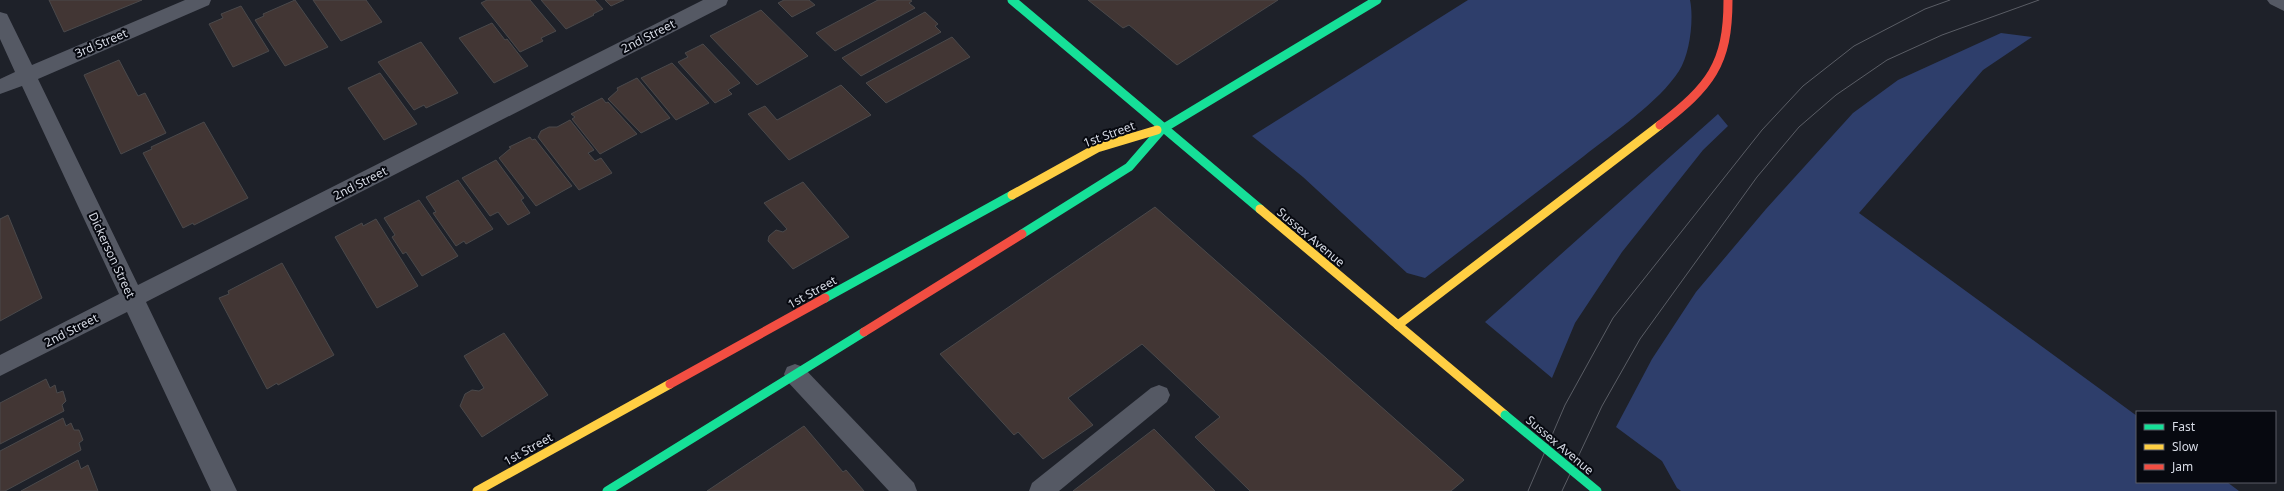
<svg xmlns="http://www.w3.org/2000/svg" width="2284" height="491" font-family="'Noto Sans',sans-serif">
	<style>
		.green { fill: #2e3e6b }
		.building { fill: #423634; stroke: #4a494b }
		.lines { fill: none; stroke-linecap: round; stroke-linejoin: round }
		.lane { fill: #555964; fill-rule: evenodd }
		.street { fill: #555964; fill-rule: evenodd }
		.fast { stroke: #16e098; stroke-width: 9 }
		.slow { stroke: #ffcf43; stroke-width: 9 }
		.jam { stroke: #f24e42; stroke-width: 9 }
		.tram { stroke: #5a5d65; stroke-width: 1 }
		.fast-bridge { stroke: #16e098; stroke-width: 9 }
		.labels { text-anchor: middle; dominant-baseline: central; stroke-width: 4; stroke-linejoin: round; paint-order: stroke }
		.street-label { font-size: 12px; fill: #d8dce6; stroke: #070910 }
	</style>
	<rect width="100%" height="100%" fill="#1e2129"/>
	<g class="green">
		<path d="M 1468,0 L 1690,0 C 1694,19 1690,54 1679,71 C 1659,102 1613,133 1584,156 C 1531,197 1478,237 1425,278 L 1407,273 L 1303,177 L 1252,136 Z"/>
		<polygon points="2001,33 2032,37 1983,70 1859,213 2137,416 2137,482 2227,482 2239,491 1681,491 1677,488 1662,461 1616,427 1652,359 1696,292 1766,209 1853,113 1898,80"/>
		<polygon points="1718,114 1728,126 1703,150 1622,252 1575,323 1552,378 1485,322"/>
	</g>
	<g class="building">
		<polygon points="49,0 142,0 64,32"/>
		<polygon points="295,0 328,47 285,66 255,20 264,16 263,14"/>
		<polygon points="313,0 366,0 382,22 341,41"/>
		<polygon points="487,0 530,0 556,31 541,38 543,41 520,52 481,3"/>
		<polygon points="541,0 595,0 603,9 593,14 594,15 566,29"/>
		<polygon points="605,0 624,0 611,6"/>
		<polygon points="784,0 809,0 815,5 792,17 778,3"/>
		<polygon points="878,0 910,0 912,1 909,3 915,8 835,51 816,33"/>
		<polygon points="1088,0 1278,0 1177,65 1129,25 1123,28"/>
		<polygon points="241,6 269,51 233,67 209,24 223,18 221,14"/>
		<polygon points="761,10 808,56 757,85 710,36"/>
		<polygon points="925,12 938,24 935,26 941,32 861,76 842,58"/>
		<polygon points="492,23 505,40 507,39 528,66 494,83 459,38"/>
		<polygon points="952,37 970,57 886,103 866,83"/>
		<polygon points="421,42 458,93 426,108 424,105 414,110 378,62"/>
		<polygon points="703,44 740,83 728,90 732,94 715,103 678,62 688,57 685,53"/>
		<polygon points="119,60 138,96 145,93 166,133 121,154 84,75"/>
		<polygon points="672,63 709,103 676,120 641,78"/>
		<polygon points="380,73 417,124 384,140 348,88"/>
		<polygon points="637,78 670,118 641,133 608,99 618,90 617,88"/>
		<polygon points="841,85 871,115 789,160 748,114 765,106 777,120"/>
		<polygon points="602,98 606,103 608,102 637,134 600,154 572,119 575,117 571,114"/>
		<polygon points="570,120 594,150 588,153 595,161 601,158 612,173 579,190 538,137 541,131 549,127 557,127"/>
		<polygon points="204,122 248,198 194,225 193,223 183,228 143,153 152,149 151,147"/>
		<polygon points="530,137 532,140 535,139 572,186 536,206 499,158 511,148 509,147"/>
		<polygon points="496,160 524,198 521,200 530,213 508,225 498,212 490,216 462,178"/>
		<polygon points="458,180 493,229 466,244 464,241 456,246 433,213 436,212 426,197"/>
		<polygon points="803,182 849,237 793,269 768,241 769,236 776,230 783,232 787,229 764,203"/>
		<polygon points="419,200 458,256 422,276 406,252 403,254 392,237 395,235 384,218"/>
		<polygon points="1155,207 1464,480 1451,491 1250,491 1195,437 1220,417 1142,344 1068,398 1093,425 1043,459 1018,432 1014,435 940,354"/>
		<polygon points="8,215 42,298 0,321 0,219"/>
		<polygon points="376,219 418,286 377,308 335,237 362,223 363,226"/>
		<polygon points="282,263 334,355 278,385 277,383 267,389 219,298 229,294 228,291"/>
		<polygon points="504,333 548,395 482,437 460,406 465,394 472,390 479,391 484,388 464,356"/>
		<polygon points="46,379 50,388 55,385 57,393 63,391 66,401 62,405 64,411 0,444 0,403"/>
		<polygon points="63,418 66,426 71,423 74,430 79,430 83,440 79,443 81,450 5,491 0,491 0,451"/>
		<polygon points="804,426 843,472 846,470 864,491 707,491"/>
		<polygon points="1154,429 1215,491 1073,491"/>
		<polygon points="78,460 81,469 88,465 98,491 21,491"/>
	</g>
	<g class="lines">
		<g class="lane">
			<polygon points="2267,0 2284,0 2284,11 2270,4"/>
			<polygon points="795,364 803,367 914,483 917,491 889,491 787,381 784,374 787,367"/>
			<polygon points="1159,385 1167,388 1170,395 1167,402 1059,491 1029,491 1032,483 1151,388"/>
		</g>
		<polygon class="street" points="185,0 211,0 209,5 38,79 138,285 703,0 728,0 726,5 146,302 237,491 211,491 127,312 0,376 0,355 119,294 22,86 0,94 0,79 15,72 0,39 0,12 7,14 32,65"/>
		<g class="fast">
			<polyline points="1012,0 1260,209"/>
			<polyline points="1157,130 1164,128 1377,0"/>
			<polyline points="1022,234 1129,167 1163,128"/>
			<polyline points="825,298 1012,195"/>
			<polyline points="607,491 864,332"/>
		</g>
		<g class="slow">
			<polyline points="1012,195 1097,148 1157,130"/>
			<polyline points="1260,209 1505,415"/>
			<polyline points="1398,325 1660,125"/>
			<polyline points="477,491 670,384"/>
		</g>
		<g class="jam">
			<path d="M 1660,125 C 1710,86 1728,65 1728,0"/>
			<polyline points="864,332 1022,234"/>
			<polyline points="670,384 825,298"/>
		</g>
		<g class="tram">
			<polyline points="1528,491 1565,405 1613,318 1762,130 1803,86 1854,46 1925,9 1950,0"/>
			<polyline points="1562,491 1602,406 1640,339 1757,177 1799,127 1836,95 1887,60 1942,35 2039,0"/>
		</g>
		<polyline class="fast-bridge" points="1505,415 1597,491"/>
	</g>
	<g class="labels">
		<g class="street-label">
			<text transform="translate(648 36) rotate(-27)">2nd Street</text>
			<text transform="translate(101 43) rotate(-23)">3rd Street</text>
			<text transform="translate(1109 134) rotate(-20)">1st Street</text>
			<text transform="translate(360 183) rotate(-27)">2nd Street</text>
			<text transform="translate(1311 237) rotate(40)">Sussex Avenue</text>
			<text transform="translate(112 255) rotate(65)">Dickerson Street</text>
			<text transform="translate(812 292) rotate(-29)">1st Street</text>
			<text transform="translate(71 330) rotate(-27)">2nd Street</text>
			<text transform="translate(1560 445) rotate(40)">Sussex Avenue</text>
			<text transform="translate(528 449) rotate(-29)">1st Street</text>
		</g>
	</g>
	<rect x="2136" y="411" width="140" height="72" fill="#070910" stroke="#5b5d66"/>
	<rect x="2144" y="424" width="20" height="6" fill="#16e098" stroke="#5b5d66"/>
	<text x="2172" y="431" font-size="12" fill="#d8dce6">Fast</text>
	<rect x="2144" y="444" width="20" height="6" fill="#ffcf43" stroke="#5b5d66"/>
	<text x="2172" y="451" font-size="12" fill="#d8dce6">Slow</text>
	<rect x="2144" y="464" width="20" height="6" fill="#f24e42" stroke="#5b5d66"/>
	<text x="2172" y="471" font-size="12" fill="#d8dce6">Jam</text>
</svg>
